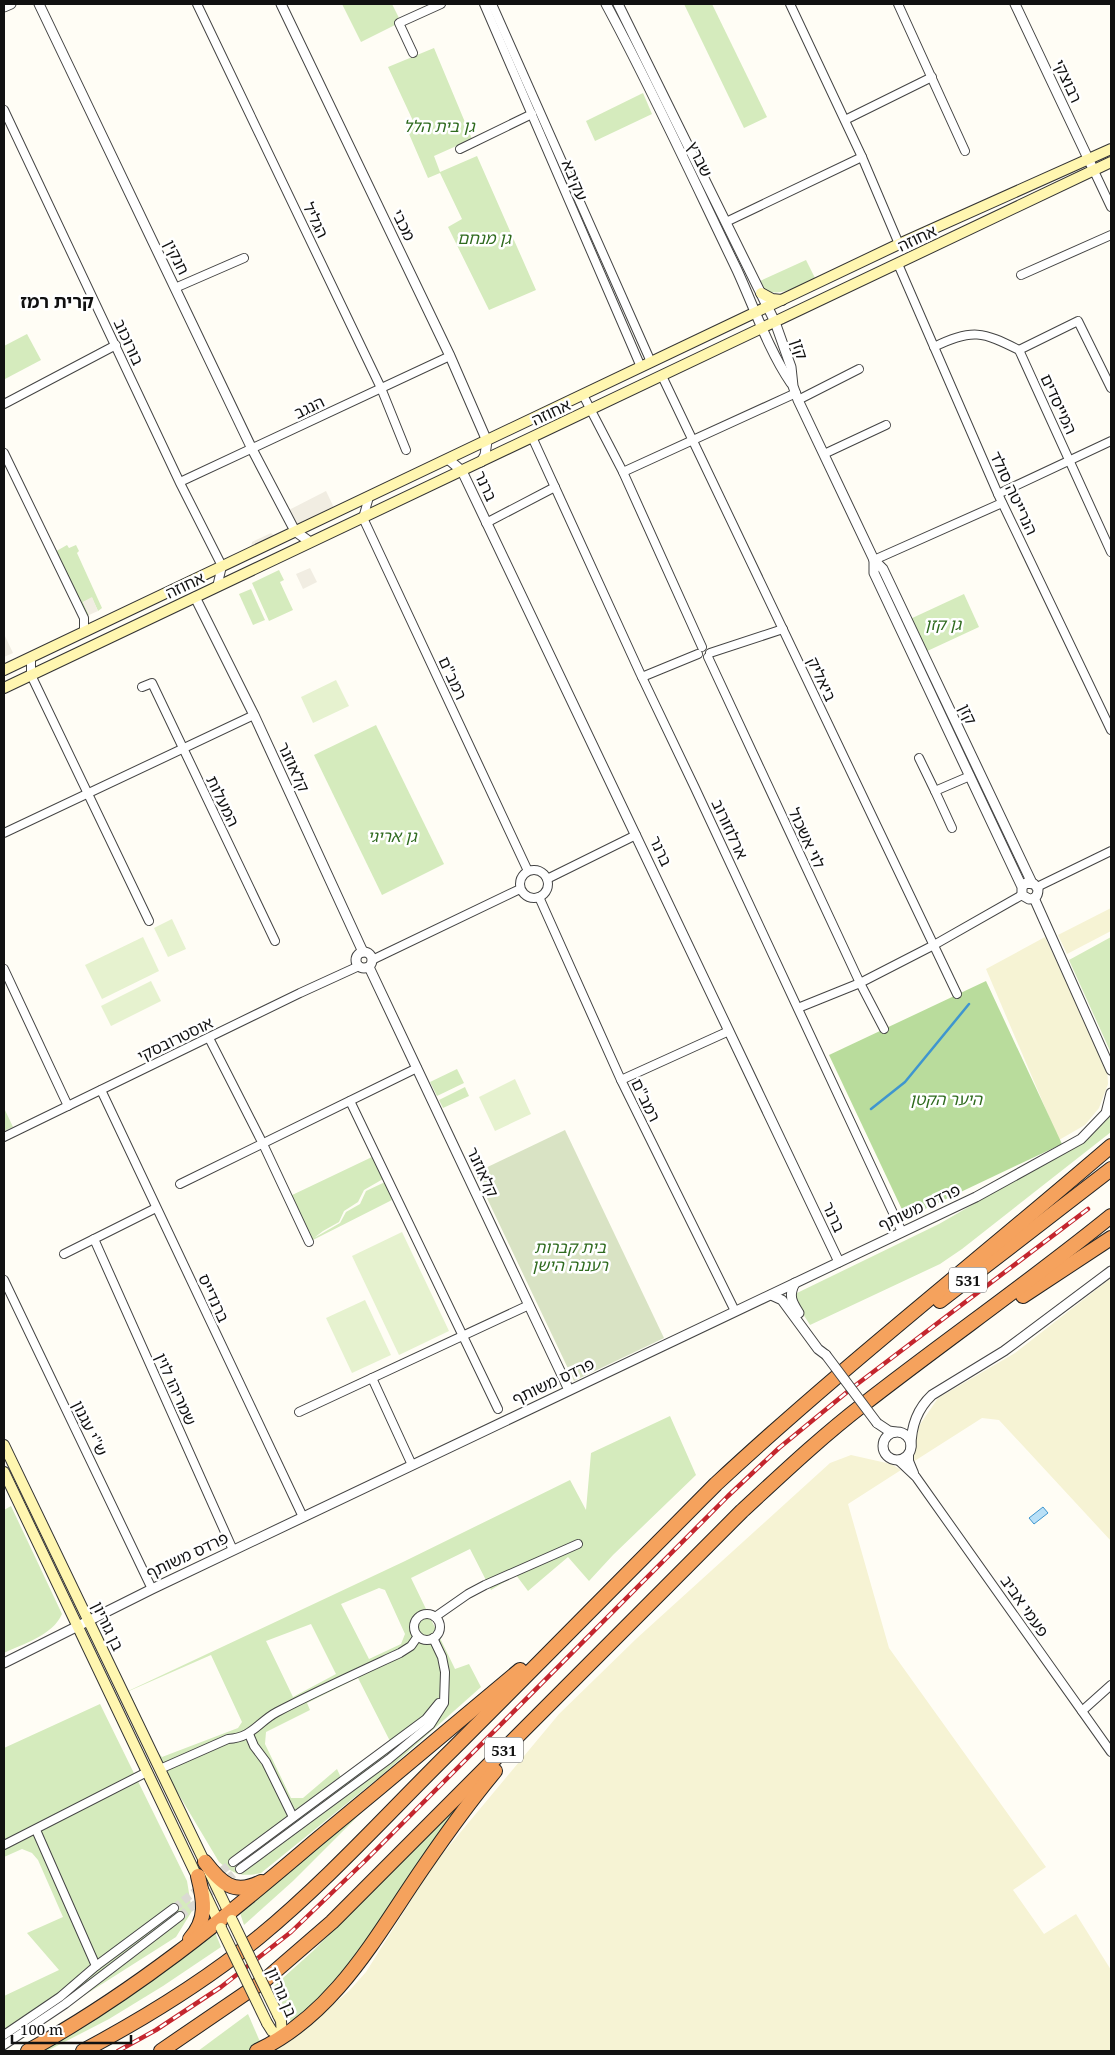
<svg xmlns="http://www.w3.org/2000/svg" width="1115" height="2055" font-family="'Noto Serif','Noto Sans Hebrew',serif">
	<style>
		.farmland { fill: #f6f3d4 }
		.green { fill: #d5ebbd; fill-rule: evenodd }
		.forest { fill: #b9dc9c }
		.cemetery { fill: #d9e3c4 }
		.pitch { fill: #e6f2cf }
		.plaza { fill: #f1ede2 }
		.water { fill: #b9e0f7; stroke: #3f96cf }
		.lines { fill: none; stroke-linecap: round; stroke-linejoin: round }
		.stream { stroke: #3f96cf; stroke-width: 2.5 }
		.minor-tunnel { stroke: #dbdad3; stroke-width: 8; stroke-dasharray: 8 4; stroke-linecap: butt }
		.minor-casing { stroke: #444; stroke-width: 10 }
		.tertiary-casing { stroke: #444; stroke-width: 11 }
		.secondary-casing { stroke: #333; stroke-width: 12 }
		.motorway-casing { stroke: #222; stroke-width: 16 }
		.minor { stroke: #fff; stroke-width: 8 }
		.tertiary { stroke: #fff; stroke-width: 9 }
		.secondary { stroke: #fff6b0; stroke-width: 10 }
		.motorway { stroke: #f5a25d; stroke-width: 14 }
		.rail-casing { stroke: #c4262e; stroke-width: 4.5 }
		.rail { stroke: #fff; stroke-width: 2.5; stroke-dasharray: 8; stroke-linecap: butt }
		.tertiary-bridge-casing { stroke: #444; stroke-width: 11; stroke-linecap: butt }
		.secondary-bridge-casing { stroke: #333; stroke-width: 12; stroke-linecap: butt }
		.tertiary-bridge { stroke: #fff; stroke-width: 9 }
		.secondary-bridge { stroke: #fff6b0; stroke-width: 10 }
		.labels { text-anchor: middle; dominant-baseline: central; stroke-width: 5; stroke-linejoin: round; paint-order: stroke }
		.shield { fill: #fff; stroke: #585858; stroke-width: 1 }
		.shield-label { font-size: 15px; font-weight: bold; fill: #111 }
		.street-label { font-size: 16px; fill: #111; stroke: #fff }
		.park-label { font-size: 16px; font-style: italic; fill: #2f6b1f; stroke: #fff }
		.neighbourhood-label { font-size: 18px; font-weight: bold; fill: #111; stroke: #fff }
	</style>
	<rect width="100%" height="100%" fill="#fffdf5"/>
	<g class="farmland">
		<polygon points="1111,908 1111,931 1067,954 1058,935"/>
		<polygon points="1045,937 1107,1068 1108,1084 1099,1108 1085,1125 1059,1140 986,969"/>
		<polygon points="1111,1278 1111,1541 999,1420 982,1418 913,1462 912,1455 919,1426 938,1398 1015,1353"/>
		<polygon points="851,1455 891,1464 901,1470 848,1504 889,1648 1046,1867 1013,1890 1044,1934 1076,1914 1111,1970 1111,2051 268,2051 316,2019 349,1991 366,1972 434,1864 559,1714 636,1639 830,1463"/>
	</g>
	<g class="green">
		<polygon points="342,4 392,4 401,22 361,42"/>
		<polygon points="684,4 712,4 767,117 744,128"/>
		<polygon points="434,48 472,139 434,156 440,172 477,156 536,290 489,310 448,227 462,219 440,173 428,178 406,127 414,123 388,67"/>
		<polygon points="643,93 652,114 595,141 586,121"/>
		<path d="M 806,260 L 815,278 C 799,285 778,300 762,288 L 760,281 Z"/>
		<polygon points="27,334 41,360 5,379 4,346"/>
		<polygon points="67,545 69,548 76,545 79,551 77,553 102,608 98,611 92,598 83,602 89,615 84,617 53,553"/>
		<polygon points="279,570 284,580 280,582 293,610 269,621 252,583"/>
		<polygon points="251,589 265,620 253,625 239,594"/>
		<polygon points="964,594 979,627 923,653 908,620"/>
		<polygon points="376,725 444,864 382,895 314,755"/>
		<polygon points="1111,937 1111,1053 1069,960"/>
		<polygon points="457,1069 464,1083 437,1096 430,1082"/>
		<polygon points="465,1087 469,1096 443,1108 439,1100"/>
		<polygon points="4,1108 13,1127 4,1131"/>
		<polygon points="1111,1113 1111,1132 962,1249 940,1264 810,1325 796,1303 794,1295 797,1293 939,1224 1083,1141"/>
		<polygon points="372,1157 383,1179 364,1190 358,1202 344,1211 339,1222 323,1231 314,1238 340,1223 346,1212 360,1204 366,1191 385,1182 392,1200 309,1242 288,1197"/>
		<path d="M 670,1416 L 696,1475 L 613,1555 L 589,1581 L 568,1557 L 528,1591 L 516,1575 L 491,1590 L 470,1549 L 411,1578 L 455,1669 L 469,1664 L 481,1687 L 382,1775 L 261,1873 C 241,1877 235,1875 219,1862 L 160,1763 L 126,1692 L 403,1562 L 570,1480 L 586,1510 L 591,1453 ZM 379,1588 L 385,1590 L 405,1634 L 401,1644 L 369,1659 L 341,1604 ZM 311,1624 L 336,1674 L 293,1697 L 266,1641 ZM 211,1655 L 242,1722 L 238,1728 L 162,1757 L 157,1751 L 129,1691 ZM 358,1678 L 393,1747 L 343,1782 L 337,1769 L 303,1798 L 291,1798 L 265,1744 L 266,1732 L 310,1710 L 307,1703 Z"/>
		<path d="M 11,1506 L 62,1614 C 53,1635 23,1644 4,1653 L 4,1510 Z"/>
		<polygon points="100,1704 187,1881 192,1911 176,1937 14,2040 4,2043 4,1996 59,1970 27,1933 63,1917 38,1860 32,1853 22,1849 4,1857 4,1748"/>
		<polygon points="397,1777 293,1881 244,1925 240,1913"/>
		<polygon points="480,1781 377,1929 336,1983 292,2024 274,1986 313,1951"/>
		<polygon points="215,1932 221,1947 163,1986 109,2019 47,2051 43,2051 110,2008"/>
		<polygon points="248,2014 261,2044 246,2051 198,2051"/>
	</g>
	<polygon class="forest" points="986,981 1062,1144 906,1218 829,1055"/>
	<polygon class="cemetery" points="565,1130 664,1338 574,1381 475,1173"/>
	<g class="pitch">
		<polygon points="336,680 349,706 313,723 301,697"/>
		<polygon points="172,919 186,949 168,957 154,928"/>
		<polygon points="143,937 159,971 102,999 85,965"/>
		<polygon points="151,981 161,1001 111,1026 101,1006"/>
		<polygon points="515,1079 531,1114 495,1131 479,1097"/>
		<polygon points="402,1232 449,1331 399,1355 352,1256"/>
		<polygon points="365,1300 391,1355 352,1373 326,1318"/>
	</g>
	<g class="plaza">
		<polygon points="326,491 336,512 295,531 285,512"/>
		<polygon points="271,533 276,537 251,548 252,542"/>
		<polygon points="310,568 317,582 303,589 296,574"/>
		<polygon points="92,597 98,611 89,615 83,602"/>
		<polygon points="4,634 13,653 4,657"/>
	</g>
	<polygon class="water" points="1043,1507 1048,1513 1034,1524 1029,1518"/>
	<g class="lines">
		<polyline class="stream" points="871,1109 905,1082 969,1004"/>
		<g class="minor-tunnel">
			<polyline points="174,1908 233,1862"/>
			<polyline points="180,1916 240,1869"/>
		</g>
		<defs>
			<g id="minor">
				<polyline points="197,4 381,388 406,450"/>
				<polyline points="484,4 641,367"/>
				<polyline points="492,4 651,362"/>
				<polyline points="790,4 862,157 899,244"/>
				<polyline points="898,4 965,151"/>
				<polyline points="413,53 399,23 441,4"/>
				<polyline points="4,110 181,485 222,566 217,587"/>
				<polyline points="845,120 932,77"/>
				<polyline points="460,149 532,114"/>
				<polyline points="1094,171 1111,207"/>
				<polyline points="726,222 862,157"/>
				<polyline points="898,264 998,494 1111,730"/>
				<polyline points="1021,275 1111,235"/>
				<polyline points="175,288 244,258"/>
				<path d="M 934,347 C 972,328 983,332 1019,350 L 1111,552"/>
				<polyline points="1019,350 1078,321 1111,388"/>
				<polyline points="662,376 957,994"/>
				<polyline points="583,395 623,472 702,647"/>
				<polyline points="798,400 859,369"/>
				<polyline points="4,404 116,345"/>
				<polyline points="532,437 640,673 695,788 902,1232"/>
				<polyline points="4,453 84,618 84,632"/>
				<polyline points="824,454 886,425"/>
				<polyline points="623,472 796,393"/>
				<polyline points="180,482 450,356"/>
				<polyline points="998,494 1111,441"/>
				<polyline points="369,497 363,518 528,871"/>
				<polyline points="486,523 555,487"/>
				<polyline points="874,560 1002,503"/>
				<polyline points="710,653 783,629"/>
				<polyline points="31,657 31,675 149,921"/>
				<polyline points="708,657 860,983 884,1029"/>
				<polyline points="642,677 698,654"/>
				<polyline points="142,687 152,683 275,941"/>
				<polyline points="919,758 935,791"/>
				<polyline points="952,828 935,791 970,776"/>
				<polyline points="4,833 254,715"/>
				<circle cx="534" cy="884" r="14"/>
				<polyline points="547,879 636,835"/>
				<polyline points="1037,887 1111,851"/>
				<polyline points="539,897 621,1080 735,1311"/>
				<polyline points="372,960 520,889"/>
				<polyline points="4,969 68,1106"/>
				<polyline points="798,1008 860,983 934,945 1022,895"/>
				<polyline points="209,1038 263,1144 309,1242"/>
				<polyline points="621,1080 729,1031"/>
				<polyline points="101,1090 303,1517"/>
				<polyline points="350,1101 498,1409"/>
				<polyline points="4,1137 300,993 359,966"/>
				<polyline points="180,1184 417,1068"/>
				<polyline points="94,1239 233,1550"/>
				<polyline points="64,1254 156,1208"/>
				<polyline points="4,1280 152,1589"/>
				<polyline points="372,1378 412,1465"/>
				<polyline points="299,1412 529,1305"/>
				<polyline points="909,1453 909,1461 914,1473"/>
				<polyline points="898,1460 916,1477 1111,1752"/>
				<circle cx="427" cy="1627" r="13"/>
				<polyline points="435,1617 468,1594 485,1585 578,1544"/>
				<polyline points="1082,1711 1111,1685"/>
				<polyline points="249,1734 254,1746 266,1762 293,1817"/>
				<path d="M 160,1769 L 228,1739 C 252,1738 258,1722 277,1712 C 317,1691 359,1672 400,1653 L 411,1646 L 418,1636"/>
				<polyline points="36,1830 96,1966"/>
				<polyline points="4,1845 147,1772"/>
				<polyline points="233,1862 426,1719 439,1703"/>
				<polyline points="240,1869 389,1759 430,1725 444,1703 445,1672 442,1657 433,1638"/>
				<polyline points="4,2035 60,1997 96,1966 174,1908"/>
				<polyline points="4,2045 65,2004 180,1916"/>
			</g>
			<g id="tertiary">
				<polyline points="39,4 252,449 295,531 310,542"/>
				<polyline points="281,4 450,356 487,441 485,455 481,462"/>
				<path d="M 606,4 C 653,91 694,181 737,270 C 754,307 768,349 791,383"/>
				<polyline points="618,4 775,322 791,367 793,386 798,400 874,560 883,569 1032,883"/>
				<polyline points="1015,4 1094,171"/>
				<polyline points="4,7 11,4"/>
				<polyline points="448,459 462,471 839,1262"/>
				<path d="M 874,560 L 874,573 L 1022,887 L 1022,895 L 1029,899 C 1035,899 1038,896 1038,889 L 1034,884 L 1026,883 L 1022,887"/>
				<polyline points="195,597 254,715 363,952"/>
				<polyline points="1034,898 1111,1070"/>
				<circle cx="364" cy="960" r="8"/>
				<polyline points="369,967 569,1390"/>
				<path d="M 795,1283 C 788,1296 792,1302 799,1313"/>
				<polyline points="771,1295 782,1300 818,1349 826,1355"/>
				<polyline points="877,1423 889,1431 895,1432"/>
				<circle cx="897" cy="1446" r="14"/>
				<path d="M 911,1447 C 911,1427 917,1409 932,1395 L 1004,1351 L 1111,1271"/>
				<polyline points="4,1663 152,1589 976,1197 1081,1139 1106,1113 1111,1093"/>
			</g>
			<g id="secondary">
				<polyline points="761,293 772,299 782,300"/>
				<polyline points="4,670 899,244 1111,149"/>
				<polyline points="4,688 1111,162"/>
				<polyline points="4,1445 231,1917"/>
				<polyline points="4,1472 221,1927"/>
				<polyline points="278,2015 281,2021 282,2037"/>
				<polyline points="267,2023 272,2031 282,2037"/>
			</g>
			<g id="motorway">
				<polyline points="1023,1296 1111,1238"/>
				<polyline points="940,1301 1111,1169"/>
				<path d="M 205,1862 C 221,1883 234,1896 261,1882"/>
				<path d="M 190,1939 C 208,1919 204,1900 198,1876"/>
				<path d="M 28,2051 C 132,1994 224,1919 314,1842 C 383,1785 452,1727 520,1670"/>
				<path d="M 83,2051 C 145,2018 204,1982 259,1937 C 328,1880 389,1812 453,1749 C 541,1661 628,1573 716,1484 C 843,1366 980,1259 1111,1146"/>
				<path d="M 161,2051 L 265,1980 L 332,1922 L 742,1511 C 782,1474 821,1437 864,1404 C 946,1340 1031,1281 1111,1216"/>
				<path d="M 257,2051 C 336,2014 377,1934 425,1865 C 447,1833 470,1801 495,1771"/>
			</g>
		</defs>
		<use href="#minor" class="minor-casing"/>
		<use href="#tertiary" class="tertiary-casing"/>
		<use href="#secondary" class="secondary-casing"/>
		<use href="#motorway" class="motorway-casing"/>
		<use href="#minor" class="minor"/>
		<use href="#tertiary" class="tertiary"/>
		<use href="#secondary" class="secondary"/>
		<use href="#motorway" class="motorway"/>
		<defs>
			<polyline id="rail" points="118,2051 156,2030 221,1987 291,1932 365,1861 728,1496 779,1448 852,1388 1088,1209"/>
		</defs>
		<use href="#rail" class="rail-casing"/>
		<use href="#rail" class="rail"/>
		<defs>
			<polyline id="tertiary-bridge" points="826,1355 877,1423"/>
			<g id="secondary-bridge">
				<polyline points="232,1920 278,2015"/>
				<polyline points="221,1928 267,2023"/>
			</g>
		</defs>
		<use href="#tertiary-bridge" class="tertiary-bridge-casing"/>
		<use href="#secondary-bridge" class="secondary-bridge-casing"/>
		<use href="#tertiary-bridge" class="tertiary-bridge"/>
		<use href="#secondary-bridge" class="secondary-bridge"/>
	</g>
	<g class="labels">
		<g class="shield">
			<rect x="949" y="1267.5" width="38" height="25" rx="4"/>
			<rect x="485" y="1737.5" width="38" height="25" rx="4"/>
		</g>
		<g class="shield-label">
			<text x="968" y="1280">531</text>
			<text x="504" y="1750">531</text>
		</g>
		<g class="street-label">
			<text transform="translate(1068 81) rotate(65)">רבוצקי</text>
			<text transform="translate(700 159) rotate(64)">שברץ</text>
			<text transform="translate(575 180) rotate(67)">עקיבא</text>
			<text transform="translate(316 220) rotate(64)">הגליל</text>
			<text transform="translate(404 225) rotate(64)">מכבי</text>
			<text transform="translate(917 238) rotate(-25)">אחוזה</text>
			<text transform="translate(177 257) rotate(64)">חנקין</text>
			<text transform="translate(129 342) rotate(65)">בורוכוב</text>
			<text transform="translate(800 349) rotate(72)">קזן</text>
			<text transform="translate(1059 404) rotate(65)">המייסדים</text>
			<text transform="translate(309 407) rotate(-26)">הנגב</text>
			<text transform="translate(551 412) rotate(-25)">אחוזה</text>
			<text transform="translate(486 486) rotate(65)">ברנר</text>
			<text transform="translate(1014 493) rotate(65)">הנרייטה סולד</text>
			<text transform="translate(185 585) rotate(-25)">אחוזה</text>
			<text transform="translate(453 678) rotate(65)">רמב"ם</text>
			<text transform="translate(822 679) rotate(65)">ביאליק</text>
			<text transform="translate(968 714) rotate(65)">קזן</text>
			<text transform="translate(294 767) rotate(65)">קלאוזנר</text>
			<text transform="translate(223 801) rotate(64)">המעלות</text>
			<text transform="translate(730 829) rotate(65)">ארלוזורוב</text>
			<text transform="translate(807 838) rotate(65)">לוי אשכול</text>
			<text transform="translate(661 851) rotate(65)">ברנר</text>
			<text transform="translate(175 1039) rotate(-26)">אוסטרובסקי</text>
			<text transform="translate(646 1100) rotate(64)">רמב"ם</text>
			<text transform="translate(483 1172) rotate(65)">קלאוזנר</text>
			<text transform="translate(919 1207) rotate(-25)">פרדס משותף</text>
			<text transform="translate(834 1217) rotate(65)">ברנר</text>
			<text transform="translate(214 1298) rotate(65)">ברנדייס</text>
			<text transform="translate(553 1381) rotate(-25)">פרדס משותף</text>
			<text transform="translate(176 1389) rotate(66)">שמריהו לוין</text>
			<text transform="translate(90 1428) rotate(64)">ש''י עגנון</text>
			<text transform="translate(187 1555) rotate(-25)">פרדס משותף</text>
			<text transform="translate(1025 1606) rotate(55)">פעמי אביב</text>
			<text transform="translate(108 1626) rotate(64)">בן גוריון</text>
			<text transform="translate(282 1992) rotate(67)">בן גוריון</text>
		</g>
		<g class="park-label">
			<text x="439" y="126">גן בית הלל</text>
			<text x="484" y="238">גן מנחם</text>
			<text x="943" y="624">גן קזן</text>
			<text x="392" y="836">גן אריגי</text>
			<text x="946" y="1099">היער הקטן</text>
			<text x="570" y="1247">בית קברות<tspan x="570" dy="18">רעננה הישן</tspan></text>
		</g>
		<g class="neighbourhood-label">
			<text x="57" y="301">קרית רמז</text>
		</g>
	</g>
	<rect width="1115" height="2055" fill="none" stroke="#111111" stroke-width="10"/>
	<path d="M12 2035v8h119v-8" fill="none" stroke="#111111" stroke-width="2.5"/>
	<text x="20" y="2035" font-size="15" fill="#111111" stroke="#ffffff" stroke-width="4" paint-order="stroke">100 m</text>
</svg>
